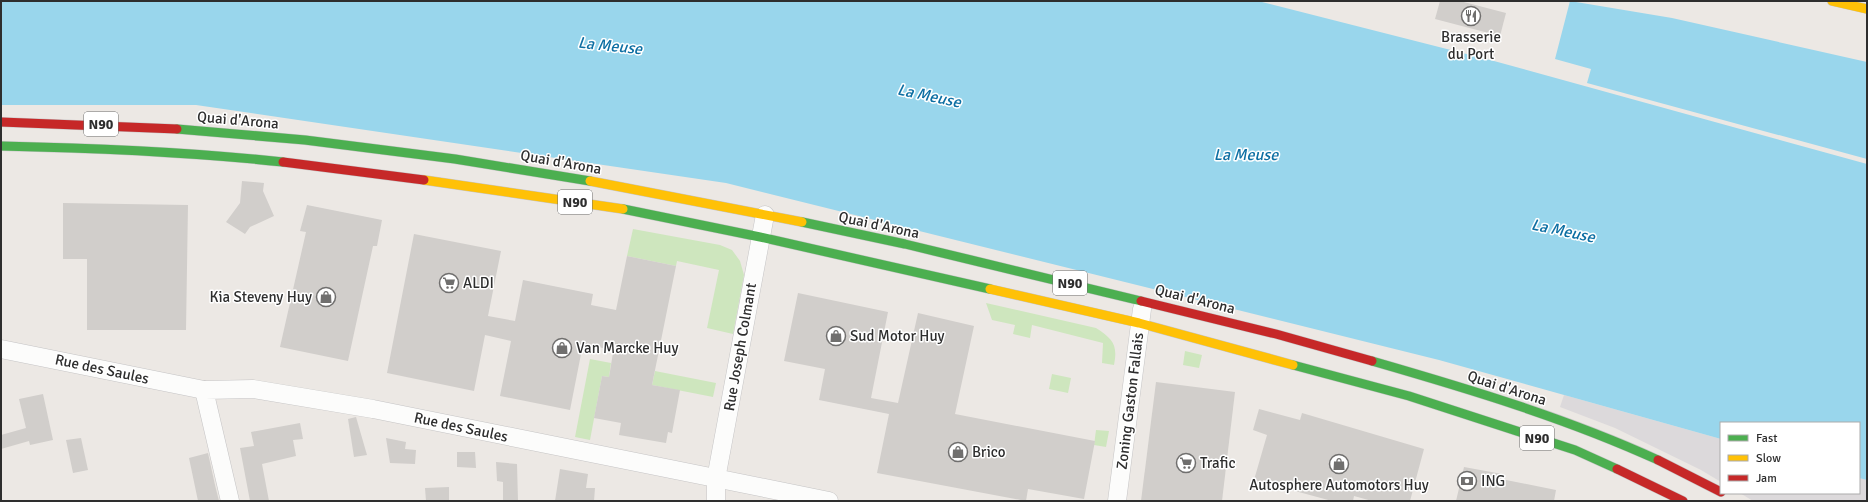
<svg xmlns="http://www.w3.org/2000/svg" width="1868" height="502" font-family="Signika,sans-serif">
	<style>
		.industrial { fill: #dcd9db }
		.green { fill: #cee6be }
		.water { fill: #99d6ec }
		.building { fill: #d1cecb }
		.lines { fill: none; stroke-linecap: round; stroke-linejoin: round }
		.street-casing { stroke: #c5c4c5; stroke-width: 19 }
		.fast-casing { stroke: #c5c4c5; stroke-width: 10 }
		.slow-casing { stroke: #c5c4c5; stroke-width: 10 }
		.jam-casing { stroke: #c5c4c5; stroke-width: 10 }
		.street { stroke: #fcfcfb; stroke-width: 18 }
		.fast { stroke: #4caf50; stroke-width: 9 }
		.slow { stroke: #ffc107; stroke-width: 9 }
		.jam { stroke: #c62828; stroke-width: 9 }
		.labels { text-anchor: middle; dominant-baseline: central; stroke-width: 3; stroke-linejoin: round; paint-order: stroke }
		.shield { fill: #fff; stroke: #6d6d6d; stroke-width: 1 }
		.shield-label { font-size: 14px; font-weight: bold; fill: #2e2e2e }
		.poi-label { font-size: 15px; fill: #2e2e2e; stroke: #fff; text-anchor: start }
		.street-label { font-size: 15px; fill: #2e2e2e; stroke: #fff }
		.water-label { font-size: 16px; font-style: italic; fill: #0d6fa3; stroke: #fff }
	</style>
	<rect width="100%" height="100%" fill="#ece8e4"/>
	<g class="industrial">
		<polygon points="1564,395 1721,439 1721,482 1701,470 1615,428 1560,407"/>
		<polygon points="1859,478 1867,480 1867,501 1753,501 1740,493 1859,493"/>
	</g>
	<g class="green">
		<polygon points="633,229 720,245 732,250 740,261 744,275 733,334 707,328 719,270 677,261 676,266 627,256"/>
		<path d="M 986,303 L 1096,328 C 1113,339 1118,345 1114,365 L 1102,363 L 1103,343 L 1032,325 L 1030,338 L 1013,334 L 1015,325 L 992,320 Z"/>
		<polygon points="1185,351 1202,355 1199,368 1183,365"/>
		<polygon points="590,359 611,363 609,377 602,376 590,440 575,437"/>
		<polygon points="655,371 716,383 713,397 652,385"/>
		<polygon points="1052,374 1071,378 1068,393 1049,389"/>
		<polygon points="1096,430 1109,431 1106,447 1094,445"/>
	</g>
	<g class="water">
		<polygon points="1,1 1258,1 1494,61 1867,164 1867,480 1859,478 1859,423 1721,423 1721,439 1439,360 726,183 196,105 1,105"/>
		<polygon points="1570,1 1672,18 1867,62 1867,159 1587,83 1591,69 1555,59"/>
	</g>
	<g class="building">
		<polygon points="1440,1 1460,1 1506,13 1500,36 1435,19"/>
		<polygon points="242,181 264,183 263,191 274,216 250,227 245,234 226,222 240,203"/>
		<polygon points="63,203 188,205 186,330 87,330 87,259 63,259"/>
		<polygon points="307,205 382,220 377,246 373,246 348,361 280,347 306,232 300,231"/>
		<polygon points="414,234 501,251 488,316 515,321 523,280 593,294 591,305 616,310 627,256 676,266 652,385 680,390 672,433 668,432 666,443 619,435 621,423 594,418 602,376 609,377 613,353 608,351 608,349 583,344 570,410 500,396 511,341 485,335 474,391 387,373"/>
		<polygon points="798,293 888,312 871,398 898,403 918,313 974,326 955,414 1095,441 1084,499 1028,489 1026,501 877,473 889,414 819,400 825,369 784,361"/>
		<polygon points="1156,382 1235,392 1222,501 1141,501"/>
		<polygon points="43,394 53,440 30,445 29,441 1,449 1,435 26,428 19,399"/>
		<polygon points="1259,409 1300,420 1302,413 1424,449 1410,501 1372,501 1354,496 1353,501 1332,501 1254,480 1267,435 1253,430"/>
		<polygon points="356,417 367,455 354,457 348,419"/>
		<polygon points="300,423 303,439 293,440 296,456 262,464 269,501 250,501 240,448 254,446 251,432"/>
		<polygon points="81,438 88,470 73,473 66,440"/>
		<polygon points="386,438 406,442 405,449 416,450 415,464 390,463"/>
		<polygon points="457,452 475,452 476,468 457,467"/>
		<polygon points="208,453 215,485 219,501 198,501 189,458"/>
		<polygon points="496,462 517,464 518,501 503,501 503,482 497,481"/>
		<polygon points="1464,467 1502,474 1501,479 1556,490 1554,501 1456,501"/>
		<polygon points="560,469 588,474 586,488 595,488 594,501 555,501"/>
		<polygon points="449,487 449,501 426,501 425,488"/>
	</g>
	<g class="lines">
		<defs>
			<g id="street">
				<polyline points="1,349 204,390"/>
				<polyline points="230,501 204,390 253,389 373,409 829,501"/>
				<polyline points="716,501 716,479 765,215"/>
				<polyline points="1117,501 1142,309"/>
			</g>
			<g id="fast">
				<polyline points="177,129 305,140 455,159 590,181"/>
				<path d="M 1,146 C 96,148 189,152 283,162"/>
				<polyline points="623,209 760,237 990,289"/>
				<polyline points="802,222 905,244 1141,301"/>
				<path d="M 1372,361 C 1469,389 1566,418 1658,460"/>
				<polyline points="1293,365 1409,396 1575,450 1617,469"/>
			</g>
			<g id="slow">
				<polyline points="1832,1 1867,9"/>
				<polyline points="424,180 623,209"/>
				<polyline points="590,181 802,222"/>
				<polyline points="990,289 1139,323 1293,365"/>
			</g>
			<g id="jam">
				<polyline points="1,122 177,129"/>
				<polyline points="283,162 424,180"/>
				<polyline points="1141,301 1276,334 1372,361"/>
				<polyline points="1658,460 1721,492"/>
				<polyline points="1617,469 1683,501"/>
			</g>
		</defs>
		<use href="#street" class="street-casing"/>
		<use href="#fast" class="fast-casing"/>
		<use href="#slow" class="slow-casing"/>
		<use href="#jam" class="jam-casing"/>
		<use href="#street" class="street"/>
		<use href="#fast" class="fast"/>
		<use href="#slow" class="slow"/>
		<use href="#jam" class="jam"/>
	</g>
	<defs>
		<symbol id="restaurant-ring" viewBox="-11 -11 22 22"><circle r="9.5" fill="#fff" stroke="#706f6e" stroke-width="1.5"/><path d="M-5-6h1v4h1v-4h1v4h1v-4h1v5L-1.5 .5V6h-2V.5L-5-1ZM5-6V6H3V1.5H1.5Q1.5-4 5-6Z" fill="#706f6e"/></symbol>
		<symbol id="supermarket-ring" viewBox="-11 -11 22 22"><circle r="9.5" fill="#fff" stroke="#706f6e" stroke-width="1.5"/><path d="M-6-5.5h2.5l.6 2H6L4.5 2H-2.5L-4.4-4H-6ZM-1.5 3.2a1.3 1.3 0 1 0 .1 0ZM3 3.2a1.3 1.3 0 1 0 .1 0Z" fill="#706f6e"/></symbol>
		<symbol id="shop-ring" viewBox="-11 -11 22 22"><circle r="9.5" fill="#fff" stroke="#706f6e" stroke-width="1.5"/><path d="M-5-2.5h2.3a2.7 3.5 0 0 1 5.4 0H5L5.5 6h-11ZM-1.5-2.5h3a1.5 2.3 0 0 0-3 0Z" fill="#706f6e"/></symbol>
		<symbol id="bank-ring" viewBox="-11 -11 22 22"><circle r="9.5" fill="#fff" stroke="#706f6e" stroke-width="1.5"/><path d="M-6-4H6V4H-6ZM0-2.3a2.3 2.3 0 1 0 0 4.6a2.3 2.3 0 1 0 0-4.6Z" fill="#706f6e"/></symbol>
	</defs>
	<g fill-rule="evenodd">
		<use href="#restaurant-ring" x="1460" y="5" width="22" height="22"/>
		<use href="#supermarket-ring" x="438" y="272" width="22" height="22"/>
		<use href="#shop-ring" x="315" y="286" width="22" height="22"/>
		<use href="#shop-ring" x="825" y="325" width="22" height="22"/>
		<use href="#shop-ring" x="551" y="337" width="22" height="22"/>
		<use href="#shop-ring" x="947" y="441" width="22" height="22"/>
		<use href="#supermarket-ring" x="1175" y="452" width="22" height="22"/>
		<use href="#shop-ring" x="1328" y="453" width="22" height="22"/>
		<use href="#bank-ring" x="1456" y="470" width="22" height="22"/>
	</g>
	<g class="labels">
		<g class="shield">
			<rect x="84" y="112" width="34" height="24" rx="3"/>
			<rect x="558" y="190" width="34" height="24" rx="3"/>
			<rect x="1053" y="271" width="34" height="24" rx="3"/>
			<rect x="1520" y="426" width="34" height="24" rx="3"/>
		</g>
		<g class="shield-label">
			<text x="101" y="124">N90</text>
			<text x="575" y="202">N90</text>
			<text x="1070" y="283">N90</text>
			<text x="1537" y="438">N90</text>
		</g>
		<g class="poi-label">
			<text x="1471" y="37" text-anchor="middle">Brasserie<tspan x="1471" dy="17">du Port</tspan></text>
			<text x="463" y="283">ALDI</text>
			<text x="312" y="297" text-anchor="end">Kia Steveny Huy</text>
			<text x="850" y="336">Sud Motor Huy</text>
			<text x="576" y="348">Van Marcke Huy</text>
			<text x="972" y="452">Brico</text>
			<text x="1200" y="463">Trafic</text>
			<text x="1481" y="481">ING</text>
			<text x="1339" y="485" text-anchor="middle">Autosphere Automotors Huy</text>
		</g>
		<g class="street-label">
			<text transform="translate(238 120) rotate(5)">Quai d'Arona</text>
			<text transform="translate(561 162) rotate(10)">Quai d'Arona</text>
			<text transform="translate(879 225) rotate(12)">Quai d'Arona</text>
			<text transform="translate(1195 299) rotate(14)">Quai d'Arona</text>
			<text transform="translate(740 347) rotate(-80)">Rue Joseph Colmant</text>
			<text transform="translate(102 369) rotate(12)">Rue des Saules</text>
			<text transform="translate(1507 388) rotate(18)">Quai d'Arona</text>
			<text transform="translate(1130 401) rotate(-83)">Zoning Gaston Fallais</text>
			<text transform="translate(461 427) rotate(12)">Rue des Saules</text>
		</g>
		<g class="water-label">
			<text transform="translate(610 46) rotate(6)">La Meuse</text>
			<text transform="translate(929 96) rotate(12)">La Meuse</text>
			<text x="1246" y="155">La Meuse</text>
			<text transform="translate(1563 231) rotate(12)">La Meuse</text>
		</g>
	</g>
	<rect width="1868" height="502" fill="none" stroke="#2e2e2e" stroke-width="4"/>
	<rect x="1720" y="422" width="140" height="72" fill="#ffffff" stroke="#ababab"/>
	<rect x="1728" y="435" width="20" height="6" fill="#4caf50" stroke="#ababab"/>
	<text x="1756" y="442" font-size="12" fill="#2e2e2e">Fast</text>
	<rect x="1728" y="455" width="20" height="6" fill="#ffc107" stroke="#ababab"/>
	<text x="1756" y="462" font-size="12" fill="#2e2e2e">Slow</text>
	<rect x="1728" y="475" width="20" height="6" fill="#c62828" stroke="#ababab"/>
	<text x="1756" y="482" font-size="12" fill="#2e2e2e">Jam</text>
</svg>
